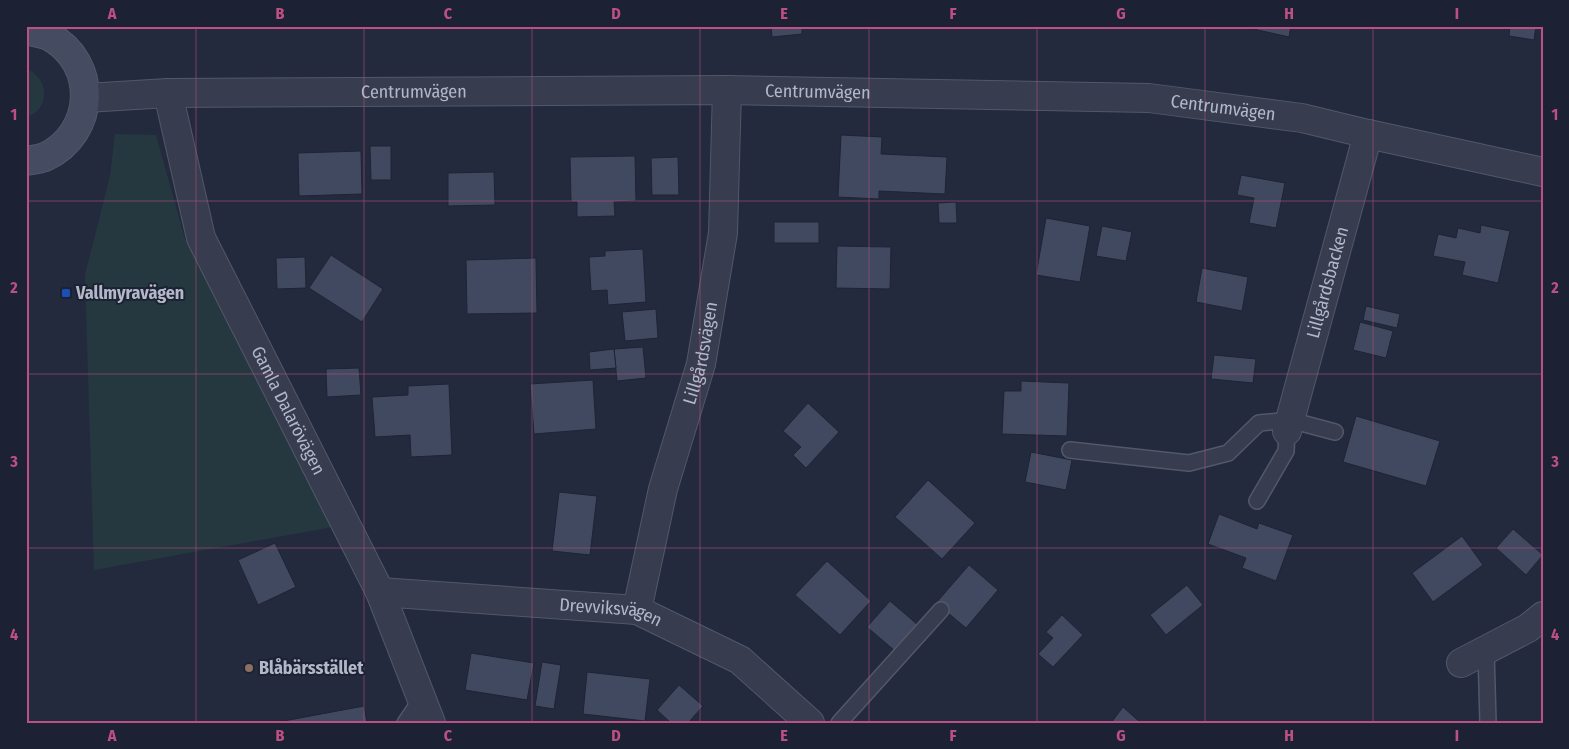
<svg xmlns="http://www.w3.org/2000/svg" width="1569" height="749" font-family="'Fira Sans Condensed',sans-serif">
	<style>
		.green { fill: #25383f }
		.building { fill: #414960; stroke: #1e2435 }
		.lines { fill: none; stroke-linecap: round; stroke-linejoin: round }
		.lane-casing { stroke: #525869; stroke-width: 18 }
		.street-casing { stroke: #525869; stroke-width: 30 }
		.secondary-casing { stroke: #525869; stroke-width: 30 }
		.lane { stroke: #373d4e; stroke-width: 15 }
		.street { stroke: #373d4e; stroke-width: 28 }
		.secondary { stroke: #454b61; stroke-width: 28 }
		.grid { fill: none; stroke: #bd5082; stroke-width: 1; stroke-opacity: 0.55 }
		.transit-dot { fill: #1a4fb4; stroke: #1c2233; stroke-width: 2 }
		.education-dot { fill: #8d6e63; stroke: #1c2233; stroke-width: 2 }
		.labels { text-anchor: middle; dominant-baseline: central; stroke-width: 4; stroke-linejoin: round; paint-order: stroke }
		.street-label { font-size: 18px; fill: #b3b8c9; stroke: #1c2233 }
		.poi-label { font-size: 18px; font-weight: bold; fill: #b3b8c9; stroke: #1c2233; text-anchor: start }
		.neatline { fill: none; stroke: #bd5082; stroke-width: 2 }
		.grid-label { font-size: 16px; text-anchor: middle; font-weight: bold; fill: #bd5082 }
	</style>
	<rect width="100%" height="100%" fill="#232a3e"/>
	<g class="green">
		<path d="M 26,69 C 49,77 51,110 26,117 Z"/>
		<polygon points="115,134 156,135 185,239 338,526 94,570 85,275 110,176"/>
	</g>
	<g class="building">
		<polygon points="771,26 802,26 802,34 772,37"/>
		<polygon points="1240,26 1291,26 1289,37"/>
		<polygon points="1510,26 1536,26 1534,40 1509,36"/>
		<polygon points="841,135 882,137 881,154 947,157 945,194 879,191 879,199 838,197"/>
		<polygon points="370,146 391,146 391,180 371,180"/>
		<polygon points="361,151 362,194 299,196 298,153"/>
		<polygon points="635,156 636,201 614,202 615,216 577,217 577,202 571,202 570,157"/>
		<polygon points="678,157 679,195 652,195 651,158"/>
		<polygon points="494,172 495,205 448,206 448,173"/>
		<polygon points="1241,175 1285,183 1276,228 1249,223 1254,198 1237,195"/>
		<polygon points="956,202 957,223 939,223 938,203"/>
		<polygon points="1046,218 1090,226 1080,282 1036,275"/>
		<rect x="774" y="222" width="45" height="21"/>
		<polygon points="1481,225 1510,231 1498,283 1462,275 1465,262 1433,256 1438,234 1456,238 1458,228 1480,233"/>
		<polygon points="1102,226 1132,232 1126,261 1096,256"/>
		<polygon points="837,246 891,247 890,289 836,288"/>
		<polygon points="643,249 646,302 608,305 607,290 591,291 589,257 605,256 605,251"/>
		<polygon points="331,255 383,289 362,322 309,288"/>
		<polygon points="305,257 306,288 277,289 276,258"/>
		<polygon points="536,258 537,313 467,314 466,260"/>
		<polygon points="1202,268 1248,277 1242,311 1196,302"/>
		<polygon points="1366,306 1400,314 1397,328 1363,320"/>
		<polygon points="656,309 658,338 625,341 622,312"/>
		<polygon points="1360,322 1393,331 1386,358 1353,350"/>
		<polygon points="643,347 646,378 617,381 614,349"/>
		<polygon points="614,349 616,368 590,370 589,352"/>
		<polygon points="1214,355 1256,359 1253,383 1211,379"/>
		<polygon points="359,368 361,395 327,397 326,369"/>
		<polygon points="593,380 596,429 534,434 530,384"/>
		<polygon points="1021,381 1069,383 1067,436 1002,434 1004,391 1021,391"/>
		<polygon points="449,384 452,455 411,457 410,435 375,437 372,397 408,395 408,386"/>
		<polygon points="808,403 839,432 806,468 793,455 801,447 783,431"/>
		<polygon points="1356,416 1440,441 1426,486 1343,462"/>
		<polygon points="1031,452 1072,460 1066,490 1025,482"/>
		<polygon points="928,480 975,523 942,559 895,517"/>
		<polygon points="559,492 597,496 590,555 552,551"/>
		<polygon points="1219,514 1257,529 1259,523 1293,535 1276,581 1242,568 1246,558 1208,544"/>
		<polygon points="1513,529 1543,555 1526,575 1496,548"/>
		<polygon points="1462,536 1483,565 1433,602 1412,573"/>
		<polygon points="275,543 296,587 258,605 238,560"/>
		<polygon points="827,561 871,601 840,635 795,595"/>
		<polygon points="969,565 998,590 966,628 936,603"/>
		<polygon points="1187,585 1203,605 1166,635 1150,615"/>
		<polygon points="890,601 918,625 895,651 867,627"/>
		<polygon points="1062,615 1083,635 1053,667 1038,654 1053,638 1046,632"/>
		<polygon points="471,653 534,663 527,700 465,690"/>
		<polygon points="542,662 561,665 554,709 535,706"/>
		<polygon points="587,672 650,679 645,721 583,714"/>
		<polygon points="679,685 703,706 688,723 671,723 657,710"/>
		<polygon points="364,706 367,723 273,723"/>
		<polygon points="1123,707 1141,723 1111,723"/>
	</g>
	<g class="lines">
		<defs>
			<g id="lane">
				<polyline points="1070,450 1189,463 1228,453 1259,423 1290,420 1335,432"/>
				<polyline points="1257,501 1286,451 1287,431"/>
				<polyline points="1486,650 1488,723"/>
				<polyline points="405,723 422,698"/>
				<polyline points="839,723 941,610"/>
			</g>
			<g id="street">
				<path id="s1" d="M 168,93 L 201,238 L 380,592 L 431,723"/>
				<path id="s2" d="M 86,98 L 168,93 L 727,90 L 1149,98 L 1302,118 L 1368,134 L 1543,172"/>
				<path id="s3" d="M 1287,431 L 1368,134"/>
				<path id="s4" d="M 380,592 L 637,610 L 740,660 L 810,723"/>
				<path id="s5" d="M 637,610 L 663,489 L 701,364 L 723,233 L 727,90"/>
				<polyline points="1461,663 1528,628 1543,616"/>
			</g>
			<path id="secondary" d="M 26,30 C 33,32 42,33 49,36 C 99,63 96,133 45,157 C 40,159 32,160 26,161"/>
		</defs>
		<use href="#lane" class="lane-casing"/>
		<use href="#street" class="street-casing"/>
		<use href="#secondary" class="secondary-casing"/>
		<use href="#lane" class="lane"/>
		<use href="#street" class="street"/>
		<use href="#secondary" class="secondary"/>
	</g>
	<path class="grid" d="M 196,26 L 196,723M 364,26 L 364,723M 532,26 L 532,723M 700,26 L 700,723M 869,26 L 869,723M 1037,26 L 1037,723M 1205,26 L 1205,723M 1373,26 L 1373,723M 26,201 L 1543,201M 26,374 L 1543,374M 26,548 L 1543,548"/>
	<rect class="transit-dot" x="61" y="288" width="10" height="10" rx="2.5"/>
	<circle class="education-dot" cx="249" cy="668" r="5"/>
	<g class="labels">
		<g class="street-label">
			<text stroke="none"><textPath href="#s2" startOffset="732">Centrumvägen</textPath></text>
			<text stroke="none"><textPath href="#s2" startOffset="328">Centrumvägen</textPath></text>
			<text stroke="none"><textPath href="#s2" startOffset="1138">Centrumvägen</textPath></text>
			<text stroke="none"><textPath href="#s3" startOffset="154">Lillgårdsbacken</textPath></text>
			<text stroke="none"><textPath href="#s5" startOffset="265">Lillgårdsvägen</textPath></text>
			<text stroke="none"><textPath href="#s1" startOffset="342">Gamla Dalarövägen</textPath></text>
			<text stroke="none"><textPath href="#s4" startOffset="232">Drevviksvägen</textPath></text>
		</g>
		<g class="poi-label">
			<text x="76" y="293">Vallmyravägen</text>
			<text x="259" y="668">Blåbärsstället</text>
		</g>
	</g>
	<rect width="1569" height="749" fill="none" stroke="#1c2233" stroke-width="55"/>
	<rect x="28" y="28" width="1514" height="694" class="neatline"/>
	<g class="grid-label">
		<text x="112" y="19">A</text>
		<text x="280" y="19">B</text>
		<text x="448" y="19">C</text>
		<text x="616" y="19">D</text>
		<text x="784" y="19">E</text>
		<text x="953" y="19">F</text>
		<text x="1121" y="19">G</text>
		<text x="1289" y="19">H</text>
		<text x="1457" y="19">I</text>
		<text x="14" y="120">1</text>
		<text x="1555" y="120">1</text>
		<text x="14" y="293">2</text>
		<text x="1555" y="293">2</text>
		<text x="14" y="467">3</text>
		<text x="1555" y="467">3</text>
		<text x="14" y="640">4</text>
		<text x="1555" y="640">4</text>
		<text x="112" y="741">A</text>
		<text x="280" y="741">B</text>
		<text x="448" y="741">C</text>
		<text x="616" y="741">D</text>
		<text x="784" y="741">E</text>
		<text x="953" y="741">F</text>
		<text x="1121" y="741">G</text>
		<text x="1289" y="741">H</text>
		<text x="1457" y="741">I</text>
	</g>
</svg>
